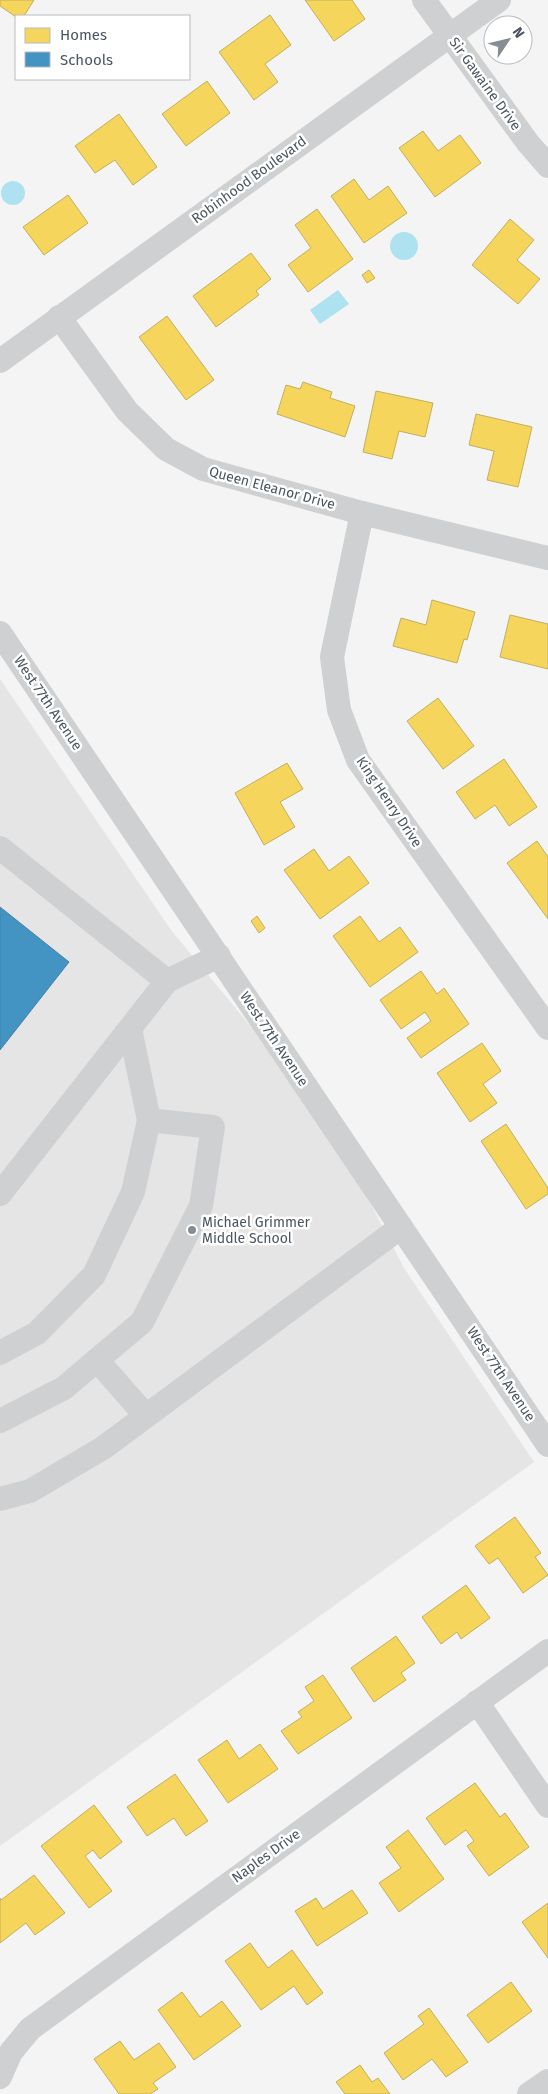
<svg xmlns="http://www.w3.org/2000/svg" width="548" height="2094" font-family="'Fira Sans',sans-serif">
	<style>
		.education { fill: #e6e5e6 }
		.water { fill: #aee2f0 }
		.homes { fill: #f6d55c; stroke: #c2af5e }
		.schools { fill: #4393c3; stroke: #4581a6 }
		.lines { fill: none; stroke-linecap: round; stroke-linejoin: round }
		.minor { stroke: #ced0d2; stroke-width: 24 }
		.poi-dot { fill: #868d94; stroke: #fff; stroke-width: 2 }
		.labels { text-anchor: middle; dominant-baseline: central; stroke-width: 5; stroke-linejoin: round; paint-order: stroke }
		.street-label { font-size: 14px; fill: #4a5661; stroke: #fff }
		.poi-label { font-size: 14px; fill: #4a5661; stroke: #fff; text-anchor: start }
	</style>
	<rect width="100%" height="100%" fill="#f4f4f4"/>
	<polygon class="education" points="0,679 171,930 252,1028 364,1191 404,1268 534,1462 0,1846"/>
	<g class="water">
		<circle cx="13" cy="193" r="12"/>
		<circle cx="404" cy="246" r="14"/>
		<polygon points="338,290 349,304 320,324 310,310"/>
	</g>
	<g class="homes">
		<polygon points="0,0 34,0 24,16 16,17 0,6"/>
		<polygon points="305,0 352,0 365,19 334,41"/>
		<polygon points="270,15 291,45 265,64 278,82 254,100 219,52"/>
		<polygon points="207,81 230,113 186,146 162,114"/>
		<polygon points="119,114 157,167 133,185 115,160 95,173 75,146"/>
		<polygon points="423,131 438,151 460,135 481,163 435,197 399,148"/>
		<polygon points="354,179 369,200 388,186 407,213 364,243 331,196"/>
		<polygon points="68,195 88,223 44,255 23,227"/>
		<polygon points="317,209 353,259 308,292 288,265 311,248 295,225"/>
		<polygon points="510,219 534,240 517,260 540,279 518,304 472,265"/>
		<polygon points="251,253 271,279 256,291 259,295 216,327 193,296"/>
		<polygon points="369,270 375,278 367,283 362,275"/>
		<polygon points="167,316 214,380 186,400 139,337"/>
		<polygon points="303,382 332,392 330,398 355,406 345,437 277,414 286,385 300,389"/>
		<polygon points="376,391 433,403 425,437 399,431 392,459 363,452"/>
		<polygon points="476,414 532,427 518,487 487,480 494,451 469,445"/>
		<polygon points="432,600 475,612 467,640 464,639 457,663 393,646 401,618 426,625"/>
		<polygon points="510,615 548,624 548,669 500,657"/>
		<polygon points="438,698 474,746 443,769 407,721"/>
		<polygon points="504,759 537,807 509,826 495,805 475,819 456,792"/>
		<polygon points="287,763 303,789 280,802 295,827 264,845 235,793"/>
		<polygon points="537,841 548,857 548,919 507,863"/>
		<polygon points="314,849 329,871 349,856 369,883 320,919 284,870"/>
		<polygon points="257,916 265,928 259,933 251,921"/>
		<polygon points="360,916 379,942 400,927 418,952 370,987 333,936"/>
		<polygon points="421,971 437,994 444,988 469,1024 421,1058 407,1038 431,1021 425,1012 401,1029 380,1000"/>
		<polygon points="482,1043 501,1071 483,1084 497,1103 470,1122 437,1073"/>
		<polygon points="506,1124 548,1188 548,1194 526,1209 481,1141"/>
		<polygon points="515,1517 541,1553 535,1557 548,1575 523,1593 498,1558 489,1564 475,1546"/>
		<polygon points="466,1585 490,1618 461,1639 457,1632 441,1644 422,1617"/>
		<polygon points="396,1636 415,1663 401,1673 406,1680 374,1702 351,1668"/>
		<polygon points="323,1675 352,1718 298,1754 281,1731 302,1717 298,1712 314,1701 305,1687"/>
		<polygon points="227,1740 239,1759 260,1744 278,1769 228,1803 198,1760"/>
		<polygon points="175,1774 208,1821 186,1836 174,1818 147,1836 127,1807"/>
		<polygon points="475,1783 500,1817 505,1813 529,1847 489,1876 467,1846 474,1841 466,1830 445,1845 426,1818"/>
		<polygon points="94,1805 122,1842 100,1859 93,1850 85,1856 112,1891 89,1908 41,1846"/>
		<polygon points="408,1830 444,1879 399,1912 379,1883 401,1868 386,1847"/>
		<polygon points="34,1875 65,1913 35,1935 26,1923 0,1943 0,1898 1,1900"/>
		<polygon points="352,1890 368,1913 317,1946 295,1911 316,1898 323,1909"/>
		<polygon points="548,1903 548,1958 522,1922"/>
		<polygon points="250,1943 268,1968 292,1950 323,1993 307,2005 294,1986 261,2010 225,1961"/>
		<polygon points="511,1982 532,2011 488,2043 467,2015"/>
		<polygon points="182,1992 200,2017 222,2001 241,2026 194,2060 158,2010"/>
		<polygon points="429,2008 468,2062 446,2077 432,2059 403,2080 384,2053 424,2024 418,2016"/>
		<polygon points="120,2041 134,2060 159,2043 176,2067 153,2083 158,2089 150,2094 119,2094 94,2059"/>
		<polygon points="360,2065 372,2082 378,2078 390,2094 345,2094 336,2082"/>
	</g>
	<polygon class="schools" points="0,907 69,962 0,1050"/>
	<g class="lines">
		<g class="minor">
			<polyline points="424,0 528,143 548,166"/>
			<polyline points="59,317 127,411 166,449 203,469 362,513 548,558"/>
			<polyline points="0,361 499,0"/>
			<polyline points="362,513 332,657 339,710 358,760 548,1028"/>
			<polyline points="0,633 548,1445"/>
			<polyline points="0,848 167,981"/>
			<polyline points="0,1194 167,981 219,956"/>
			<polyline points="0,1353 37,1333 94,1275 133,1192 149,1120 130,1029"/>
			<polyline points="97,1360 146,1416"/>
			<polyline points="0,1421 64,1388 142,1322 201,1206 213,1127 149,1120"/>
			<polyline points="0,1499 30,1491 103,1448 401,1227"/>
			<polyline points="477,1702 548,1806"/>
			<polyline points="0,2077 11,2052 30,2029 548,1651"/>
			<polyline points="529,2094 548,2081"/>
		</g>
	</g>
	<circle class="poi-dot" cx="192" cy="1230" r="5"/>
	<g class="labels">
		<g class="street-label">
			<text transform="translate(485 84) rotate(54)">Sir Gawaine Drive</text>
			<text transform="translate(249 180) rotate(-36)">Robinhood Boulevard</text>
			<text transform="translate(272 488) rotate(15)">Queen Eleanor Drive</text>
			<text transform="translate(48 703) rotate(56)">West 77th Avenue</text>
			<text transform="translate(389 802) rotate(56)">King Henry Drive</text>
			<text transform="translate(274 1039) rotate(56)">West 77th Avenue</text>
			<text transform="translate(501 1374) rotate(56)">West 77th Avenue</text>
			<text transform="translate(266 1856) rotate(-36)">Naples Drive</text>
		</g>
		<g class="poi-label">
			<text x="202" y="1222">Michael Grimmer<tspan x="202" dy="16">Middle School</tspan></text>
		</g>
	</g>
	<rect x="15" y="15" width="175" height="65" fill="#ffffff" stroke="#b7bbc0"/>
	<rect x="25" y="28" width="25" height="15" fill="#f6d55c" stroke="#b7bbc0"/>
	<text x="60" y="40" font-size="15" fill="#4a5661">Homes</text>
	<rect x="25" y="52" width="25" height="15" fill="#4393c3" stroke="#b7bbc0"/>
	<text x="60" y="65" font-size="15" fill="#4a5661">Schools</text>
	<g transform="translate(508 40) rotate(55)"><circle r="24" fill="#ffffff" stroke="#b7bbc0"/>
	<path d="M0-4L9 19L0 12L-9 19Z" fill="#868d94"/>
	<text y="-8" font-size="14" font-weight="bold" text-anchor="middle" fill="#4a5661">N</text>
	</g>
</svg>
